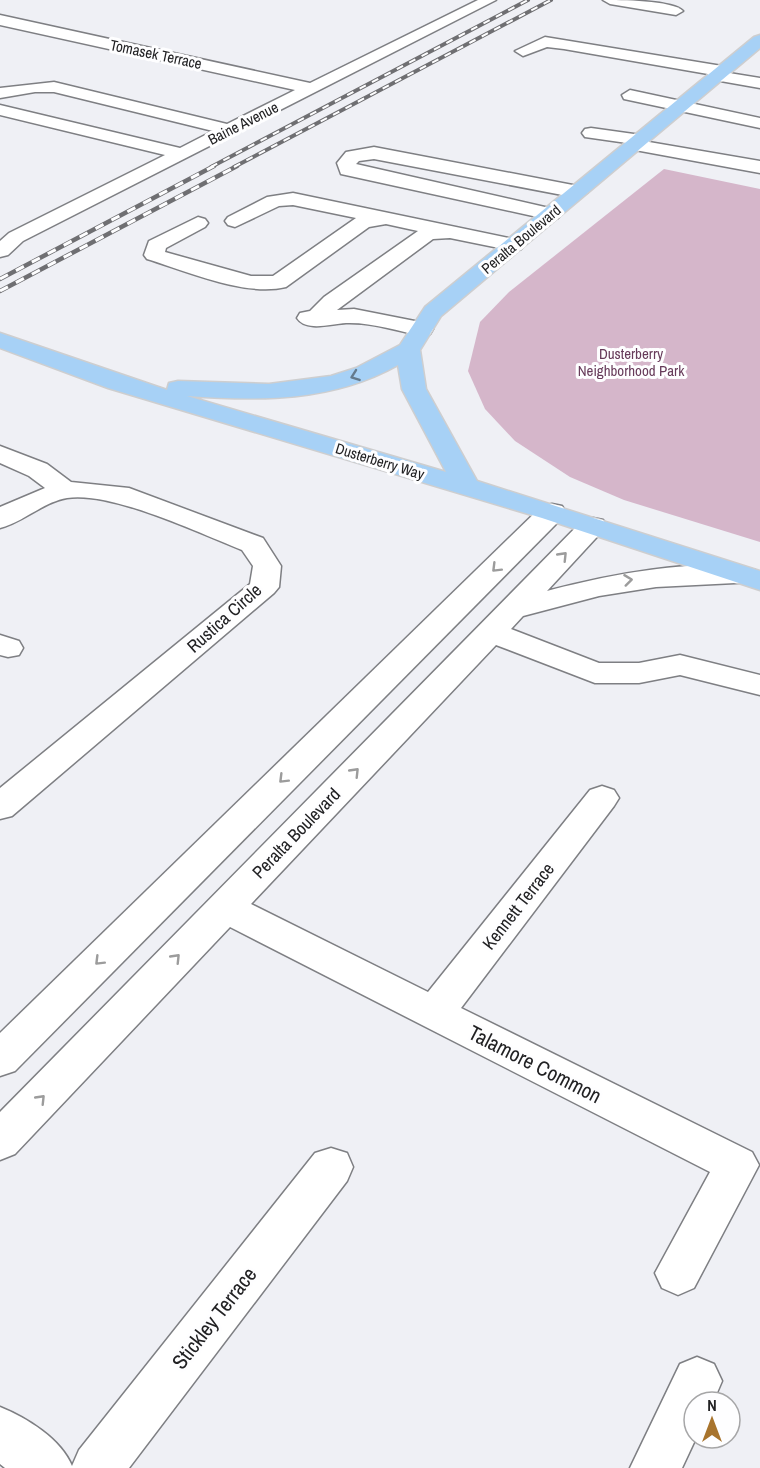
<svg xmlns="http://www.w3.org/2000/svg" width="760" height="1468" font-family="'Archivo Narrow',sans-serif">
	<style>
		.green { fill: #d5b6ca }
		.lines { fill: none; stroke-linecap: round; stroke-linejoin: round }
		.minor-casing { stroke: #7e7f83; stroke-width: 3 }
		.major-casing { stroke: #cececf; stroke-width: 3 }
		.minor { fill: #fff; fill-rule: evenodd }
		.major { fill: #a7d1f6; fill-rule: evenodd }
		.rail-far1-casing { stroke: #6f6f72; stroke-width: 4 }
		.rail-casing { stroke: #6f6f72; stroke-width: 4.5 }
		.rail-far1 { stroke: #fefeff; stroke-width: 2; stroke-dasharray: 7; stroke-linecap: butt }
		.rail { stroke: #fefeff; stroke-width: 3; stroke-dasharray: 9; stroke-linecap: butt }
		.oneway { stroke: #647a8d }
		.oneway2 { stroke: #9c9c9c }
		.labels { text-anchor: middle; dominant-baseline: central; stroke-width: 6; stroke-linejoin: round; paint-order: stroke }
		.far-street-label { font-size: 15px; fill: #222224; stroke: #fefeff }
		.far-park-label { font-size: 15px; fill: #673b5a; stroke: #fefeff }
		.street-label { font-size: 18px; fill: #222224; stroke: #fefeff }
		.near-street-label { font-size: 21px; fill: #222224; stroke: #fefeff }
	</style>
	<rect width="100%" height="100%" fill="#eff0f5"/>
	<polygon class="green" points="664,169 760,189 760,542 624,500 570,477 515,441 485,409 468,371 480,322 509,292"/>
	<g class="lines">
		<defs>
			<g id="minor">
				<polygon points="478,0 496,0 23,241 8,255 0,257 0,241 9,233 165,155 0,115 0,105 180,148 213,131 54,92 35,92 0,98 0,88 54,82 227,124 295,90 0,25 0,15 310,83"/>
				<path d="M 603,0 C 620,0 672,0 683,11 L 676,15 L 610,4 Z"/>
				<polygon points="545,37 722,66 728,68 729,73 760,78 760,88 709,79 708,74 564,49 547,47 523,56 515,51"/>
				<polygon points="630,90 760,118 760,128 624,99 622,95"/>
				<polygon points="591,128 641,135 647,136 649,142 760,161 760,173 635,150 629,149 627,143 585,137 582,133 585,129"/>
				<polygon points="374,147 578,186 588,192 578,198 374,159 359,161 356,164 558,210 561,214 558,218 551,220 341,174 337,163 346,152"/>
				<path d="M 293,193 L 514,239 L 521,241 L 524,245 L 521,249 L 514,251 L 450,238 L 433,239 L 337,310 L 354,309 L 430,324 L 433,329 L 430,334 L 422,336 C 398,331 371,322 346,323 C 331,324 306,332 297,318 L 300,313 L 310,311 L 324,297 L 418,231 L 386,224 L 369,227 L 286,287 C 245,297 186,271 147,259 L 144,255 L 149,241 L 198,217 L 205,219 L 208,223 L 205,227 L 166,248 L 165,252 L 251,276 L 273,276 L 356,218 L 293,205 L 279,206 L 235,227 L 228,225 L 225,221 L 228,217 L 267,197 Z"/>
				<path d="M 0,446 L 47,464 L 71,482 L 129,488 L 263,538 L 281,566 L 279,587 L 274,593 L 12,816 L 0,819 L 0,788 L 250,584 L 253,566 L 242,550 C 199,533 111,491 67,498 C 43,502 22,523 0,528 L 0,507 L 45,488 L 29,476 L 0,463 Z"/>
				<polygon points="552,504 562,506 566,512 562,518 15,1071 0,1076 0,1033 542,506"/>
				<path d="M 593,518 L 603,520 L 607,526 L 547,591 C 603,576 700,556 755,570 L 760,576 L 755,582 L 656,587 L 599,596 L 523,616 L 511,629 L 599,663 L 639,663 L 680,655 L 760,675 L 760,695 L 680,675 L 639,683 L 595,683 L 496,645 L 251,904 L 428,992 L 590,790 L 602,786 L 614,790 L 619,798 L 614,806 L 461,1008 L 752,1152 L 759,1165 L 694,1288 L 678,1295 L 662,1288 L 655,1273 L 710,1172 L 230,927 L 15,1154 L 0,1160 L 0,1112 L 583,520 Z"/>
				<polygon points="0,635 19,641 23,648 19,655 8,657 0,655"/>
				<path d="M 331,1148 L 347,1153 L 353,1167 L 347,1181 L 129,1468 L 5,1468 L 0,1464 L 0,1407 C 27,1418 61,1439 72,1466 L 79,1450 L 315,1153 Z"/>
				<polygon points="697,1357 714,1364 722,1381 713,1402 694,1402 694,1438 696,1438 682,1468 630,1468 680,1364"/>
			</g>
			<path id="major" d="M 760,35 L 760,48 L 441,316 L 420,350 L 426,389 L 477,481 L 760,571 L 760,590 L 542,518 L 108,388 L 0,348 L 0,333 L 167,390 L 169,383 L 178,381 L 269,384 L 331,376 L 356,368 L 400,345 L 425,307 L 754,37 ZM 398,365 L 402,389 L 446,472 L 187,396 C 260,401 332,402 398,365 Z"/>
		</defs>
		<use href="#minor" class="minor-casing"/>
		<use href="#major" class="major-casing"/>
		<use href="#minor" class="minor"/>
		<use href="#major" class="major"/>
		<defs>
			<g id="rail-far1">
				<polyline points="211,167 528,0"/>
				<polyline points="234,167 551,0"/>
			</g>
			<g id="rail">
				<polyline points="0,279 214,166"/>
				<polyline points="0,291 237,166"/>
			</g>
		</defs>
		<use href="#rail-far1" class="rail-far1-casing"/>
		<use href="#rail" class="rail-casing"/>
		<use href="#rail-far1" class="rail-far1"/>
		<use href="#rail" class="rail"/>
	</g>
	<defs><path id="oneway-chevron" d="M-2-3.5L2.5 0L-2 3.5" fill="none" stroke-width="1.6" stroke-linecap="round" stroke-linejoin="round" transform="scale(1.5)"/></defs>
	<use class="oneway" href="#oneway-chevron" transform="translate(355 376) rotate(160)"/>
	<g class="oneway2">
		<use href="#oneway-chevron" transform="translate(563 556) rotate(-46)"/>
		<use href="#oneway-chevron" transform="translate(496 568) rotate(135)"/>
		<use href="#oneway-chevron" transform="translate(628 580) rotate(-7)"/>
		<use href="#oneway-chevron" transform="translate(355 772) rotate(-46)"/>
		<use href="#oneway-chevron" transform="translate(283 779) rotate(135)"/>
		<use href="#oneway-chevron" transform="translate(176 958) rotate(-46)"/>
		<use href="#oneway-chevron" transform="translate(99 961) rotate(135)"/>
		<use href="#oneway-chevron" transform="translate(41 1099) rotate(-46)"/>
	</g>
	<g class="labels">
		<g class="far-street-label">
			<text transform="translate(156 54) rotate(12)">Tomasek Terrace</text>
			<text transform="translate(243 123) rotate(-27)">Baine Avenue</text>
			<text transform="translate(521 239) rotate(-40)">Peralta Boulevard</text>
			<text transform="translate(380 461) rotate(17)">Dusterberry Way</text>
		</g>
		<g class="far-park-label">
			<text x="631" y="353">Dusterberry<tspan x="631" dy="17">Neighborhood Park</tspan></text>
		</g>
		<g class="street-label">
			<text transform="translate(224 618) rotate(-42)">Rustica Circle</text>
			<text transform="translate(296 833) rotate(-46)">Peralta Boulevard</text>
			<text transform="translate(518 906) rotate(-52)">Kennett Terrace</text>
		</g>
		<g class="near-street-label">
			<text transform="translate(535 1064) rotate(27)">Talamore Common</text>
			<text transform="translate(214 1318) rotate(-52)">Stickley Terrace</text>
		</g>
	</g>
	<g transform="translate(712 1420)"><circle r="28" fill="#fefeff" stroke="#a6a6a7" stroke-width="1.5"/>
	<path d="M0-4.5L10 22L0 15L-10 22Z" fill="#a8742d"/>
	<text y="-9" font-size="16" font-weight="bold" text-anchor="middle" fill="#222224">N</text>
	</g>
</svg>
